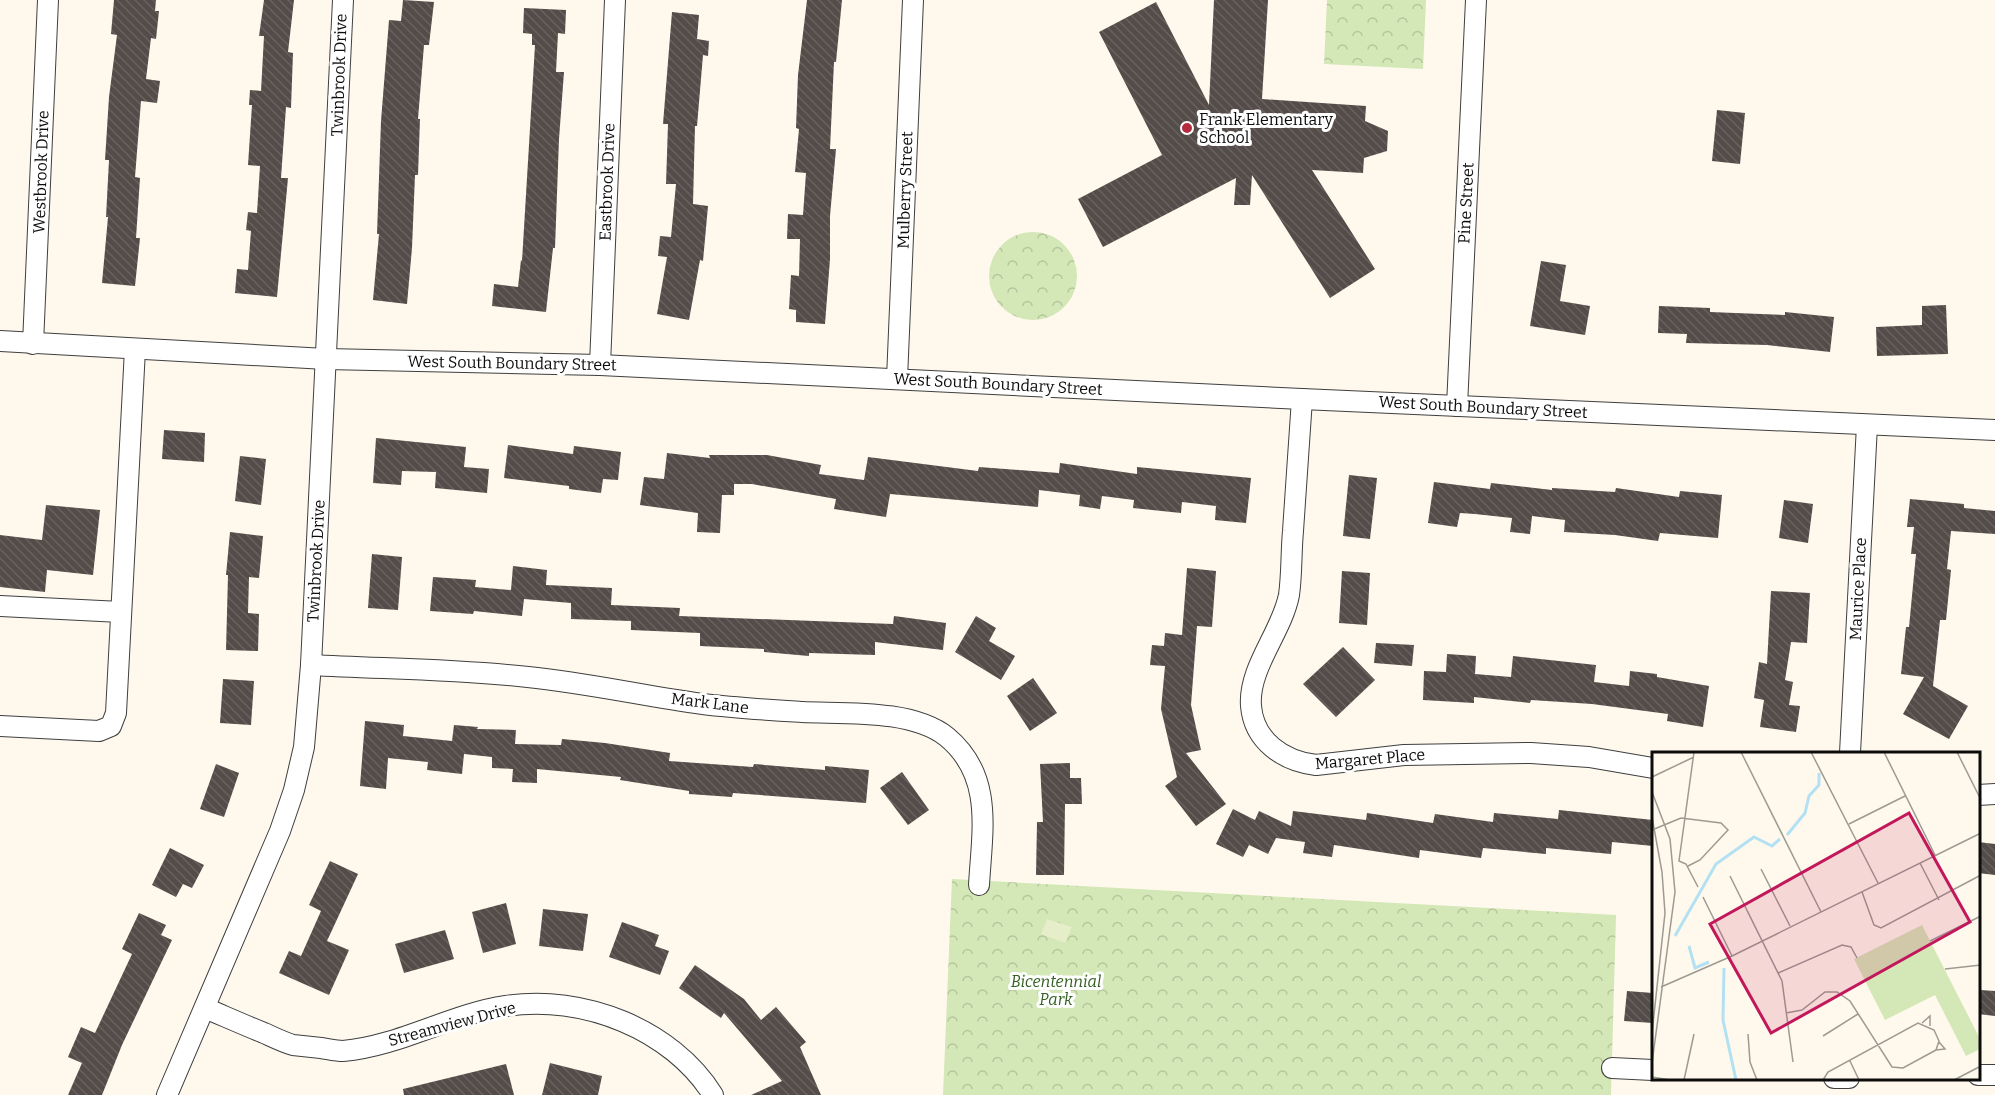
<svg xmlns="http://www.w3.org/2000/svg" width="1995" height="1095" font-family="Bitter,serif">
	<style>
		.park { fill: url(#park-crowns) }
		.pitch { fill: #e5eec9 }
		.building { fill: url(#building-back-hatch) }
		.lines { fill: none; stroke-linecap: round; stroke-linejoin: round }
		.minor-casing { stroke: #3f3f3f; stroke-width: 22 }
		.minor { stroke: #fff; stroke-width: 20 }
		.poi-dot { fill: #b52b3e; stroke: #fff; stroke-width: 2 }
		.labels { text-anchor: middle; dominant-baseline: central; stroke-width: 6; stroke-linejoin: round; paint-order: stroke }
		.street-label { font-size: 16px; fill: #0c0c0c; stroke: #fff }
		.poi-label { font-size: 16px; fill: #0c0c0c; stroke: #fff; text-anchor: start }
		.park-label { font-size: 16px; font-style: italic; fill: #336020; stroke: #fff }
		.inset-river { fill: none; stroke: #b3e1f3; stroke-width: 3 }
		.inset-road { fill: none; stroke: #9d9a92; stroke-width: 1.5 }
		.view { fill: #c2185b; fill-opacity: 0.15; stroke: #c2185b; stroke-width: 3 }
		.inset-edge { fill: none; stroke: #0c0c0c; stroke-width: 3 }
	</style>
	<defs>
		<pattern id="park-crowns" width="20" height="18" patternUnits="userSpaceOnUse" patternTransform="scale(1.5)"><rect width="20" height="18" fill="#d4e7b7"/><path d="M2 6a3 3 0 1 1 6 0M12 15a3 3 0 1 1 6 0" fill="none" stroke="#b5c59c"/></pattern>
		<pattern id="building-back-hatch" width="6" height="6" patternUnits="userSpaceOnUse" patternTransform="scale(1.5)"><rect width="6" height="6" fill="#544c49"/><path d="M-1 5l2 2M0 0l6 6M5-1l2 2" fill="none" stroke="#68615f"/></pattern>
	</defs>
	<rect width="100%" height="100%" fill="#fef9ec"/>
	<g class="park">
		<polygon points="1327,0 1426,0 1423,69 1324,64"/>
		<circle cx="1033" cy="276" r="44"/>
		<polygon points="952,879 1616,915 1611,1095 943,1095"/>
	</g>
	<polygon class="pitch" points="1047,919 1072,927 1065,943 1041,934"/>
	<g class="building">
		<polygon points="114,0 156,0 155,11 159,11 156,39 151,38 146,79 160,81 157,103 141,101 135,177 140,178 136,238 140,238 135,286 102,283 108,217 106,217 109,160 105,160 109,97 117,35 111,34"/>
		<polygon points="264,0 294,0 288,52 293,53 291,108 286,107 281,178 288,178 277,297 235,293 237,269 248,270 251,231 246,230 248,212 257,213 260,166 248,165 252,105 249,105 250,90 261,91 264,36 259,36"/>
		<polygon points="403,0 434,2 429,45 424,45 418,119 420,119 418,175 415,175 412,248 407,304 373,300 379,234 377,234 381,121 389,20 401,21"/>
		<polygon points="807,0 842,0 836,62 834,62 830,149 836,149 830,216 830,259 825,324 796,322 796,310 789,309 791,275 799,276 800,239 787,239 788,214 803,215 806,173 795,172 799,129 796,128 798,75"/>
		<polygon points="1214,0 1268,0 1262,99 1366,106 1365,121 1388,131 1387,151 1364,158 1363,173 1312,170 1375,269 1330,298 1252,175 1250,205 1234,205 1236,178 1103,247 1078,199 1162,155 1099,32 1156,2 1209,105"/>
		<polygon points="524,8 566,10 565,34 558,33 556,72 564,72 559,139 555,248 553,248 546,312 492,306 494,284 518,287 521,260 522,261 535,45 532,45 532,34 523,33"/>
		<polygon points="672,12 699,15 697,39 709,41 708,56 703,55 697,126 695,126 693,204 708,206 703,261 700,260 689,320 657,314 667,257 658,256 660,236 671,237 676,184 666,184 668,124 663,124"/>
		<polygon points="1717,110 1745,113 1740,164 1712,161"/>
		<polygon points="1541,261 1566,265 1560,301 1590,306 1585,335 1530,326"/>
		<polygon points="1946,305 1948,354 1877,356 1876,327 1922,325 1922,306"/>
		<polygon points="1659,306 1710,308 1710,312 1785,315 1785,312 1834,317 1830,352 1767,345 1686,343 1687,334 1658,333"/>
		<polygon points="164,430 205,433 204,462 162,459"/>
		<polygon points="376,438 466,447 464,467 489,469 487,493 435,488 436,472 402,471 401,485 373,483"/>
		<polygon points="508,445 573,454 574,446 621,452 618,480 603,479 601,493 569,489 569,486 504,478"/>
		<polygon points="667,453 710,458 709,455 767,455 821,465 819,474 864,480 868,457 978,471 979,467 1059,473 1060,463 1137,474 1137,467 1251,478 1246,523 1215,520 1216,506 1182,502 1181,513 1133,508 1134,500 1102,496 1100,509 1079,506 1080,495 1039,490 1038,507 890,494 886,517 834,509 836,499 752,484 734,484 734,495 722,495 720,533 697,532 698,513 640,505 644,477 664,479"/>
		<polygon points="240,456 266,459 261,505 235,501"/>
		<polygon points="1349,475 1377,478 1370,539 1343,536"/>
		<polygon points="1434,482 1490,489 1491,483 1552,490 1552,488 1615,492 1616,488 1679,497 1680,491 1722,495 1718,538 1660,533 1658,541 1615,535 1564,532 1565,520 1532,516 1530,534 1510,532 1512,518 1475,514 1460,513 1457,527 1428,523"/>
		<polygon points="1910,499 1964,504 1964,508 1995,511 1995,534 1951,531 1947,569 1951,570 1946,620 1940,620 1933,686 1968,706 1949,739 1903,714 1924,677 1901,674 1906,627 1909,627 1916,554 1911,554 1914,527 1907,527"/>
		<polygon points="1784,500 1813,504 1808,543 1779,538"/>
		<polygon points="46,505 100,510 93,575 47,570 45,592 0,587 0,535 42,540"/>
		<polygon points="230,532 263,536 259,578 249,577 248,613 259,614 258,651 226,650 228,575 226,575"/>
		<polygon points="372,554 402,557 398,610 368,608"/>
		<polygon points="513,566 547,570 546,585 612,588 611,605 680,608 679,616 893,624 894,616 946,623 943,650 875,642 875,655 809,653 809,656 764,652 764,649 700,646 700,633 631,630 631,621 571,619 571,603 524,599 522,616 474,611 473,614 430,611 433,577 476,580 475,587 511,590"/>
		<polygon points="1187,568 1216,571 1212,627 1197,626 1191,705 1201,750 1186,753 1226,804 1196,826 1165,786 1177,777 1161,709 1165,666 1150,665 1152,645 1164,646 1165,633 1182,635"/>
		<polygon points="1342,571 1370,573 1367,625 1339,623"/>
		<polygon points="1771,591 1810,593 1807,643 1791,642 1785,680 1793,682 1789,705 1800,706 1796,732 1760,727 1764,700 1754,698 1759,662 1767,664"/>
		<polygon points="976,616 996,628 989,641 1015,656 1001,680 955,652"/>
		<polygon points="1376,643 1414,645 1412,666 1374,663"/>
		<polygon points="1343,647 1375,680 1336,717 1303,684"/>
		<polygon points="1447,654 1476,656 1475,674 1511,677 1513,656 1596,665 1594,682 1629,686 1630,671 1657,674 1657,677 1709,686 1703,727 1667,721 1668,714 1592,704 1531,700 1530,703 1474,697 1474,703 1423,700 1424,671 1446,672"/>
		<polygon points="1033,678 1057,713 1030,731 1007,696"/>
		<polygon points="223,679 254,681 251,725 220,723"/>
		<polygon points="365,721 404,725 403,736 452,741 454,725 478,727 477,729 516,730 515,744 561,745 562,739 605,743 670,753 669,761 753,767 754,764 825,770 825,766 869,770 866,803 733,793 732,797 689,794 689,791 620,780 621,777 537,769 537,783 512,782 513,769 492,768 492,757 464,754 462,774 427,770 428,762 388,758 386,789 360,786"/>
		<polygon points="1070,763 1070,778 1081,778 1082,804 1065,804 1064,875 1036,875 1037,822 1043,822 1040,764"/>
		<polygon points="216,764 239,773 224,817 200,809"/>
		<polygon points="902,772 929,810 908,825 880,788"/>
		<polygon points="1233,809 1255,820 1259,811 1291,826 1293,811 1366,820 1367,813 1433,823 1435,814 1493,822 1494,813 1558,819 1559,810 1653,820 1653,846 1612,842 1611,854 1546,848 1546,854 1483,848 1481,858 1420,850 1419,858 1334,845 1332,857 1303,853 1305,842 1276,838 1268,854 1249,845 1243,857 1216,844"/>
		<polygon points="1978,842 1995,844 1995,875 1978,873"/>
		<polygon points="170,848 204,865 192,888 183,884 176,897 152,885"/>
		<polygon points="330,861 358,874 327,941 349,950 329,995 279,973 289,951 301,956 321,911 309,905"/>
		<polygon points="506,903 516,944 483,953 472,912"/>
		<polygon points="543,909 588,914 583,951 539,946"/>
		<polygon points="139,913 166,925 161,935 172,940 122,1045 102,1095 68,1095 82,1063 68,1057 81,1027 95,1033 132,954 122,949"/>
		<polygon points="622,922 659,935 655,946 669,951 660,975 609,957"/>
		<polygon points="445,930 454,959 404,973 395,944"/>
		<polygon points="695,965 744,999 761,1020 776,1007 806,1042 800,1047 821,1095 751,1095 782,1081 724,1013 721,1018 679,988"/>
		<polygon points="1980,990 1995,991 1995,1016 1978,1014"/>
		<polygon points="1627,991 1653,993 1653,1023 1624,1021"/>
		<polygon points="550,1063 602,1076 598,1095 542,1095"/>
		<polygon points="506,1064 514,1095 404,1095 403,1089"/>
	</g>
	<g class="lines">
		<defs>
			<g id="minor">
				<polyline points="0,341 326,359 600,365 1302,399 1995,430"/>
				<polyline points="33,344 48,0"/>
				<polyline points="600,365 615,0"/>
				<polyline points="897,379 913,0"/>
				<path d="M 1302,399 C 1299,443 1296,487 1293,531 C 1291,552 1292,574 1289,595 C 1282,632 1248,668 1251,706 C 1254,741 1283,761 1316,765 L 1404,755 L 1531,753 L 1589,757 L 1653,768"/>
				<polyline points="1457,406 1476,0"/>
				<polyline points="0,606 121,612"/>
				<path d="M 311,665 C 384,669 456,669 528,677 C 587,683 644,696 703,704 C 735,708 769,710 802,712 C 845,714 912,709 947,737 C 994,776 982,831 979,885"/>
				<polyline points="0,726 99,731 111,726 116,713 135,349"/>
				<polyline points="1850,753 1867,425"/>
				<polyline points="1978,795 1995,794"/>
				<path d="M 205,1008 C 224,1016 244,1025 264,1033 C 273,1037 283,1042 293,1045 C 302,1046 312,1047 321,1048 C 328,1049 336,1051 343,1051 C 400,1046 451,1014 506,1006 C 582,994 672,1029 713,1095"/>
				<polyline points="1612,1068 1653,1070"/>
				<polyline points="1978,1075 1995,1075"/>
				<polyline points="1834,1078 1849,1078"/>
				<polyline points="167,1095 280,831 294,790 304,747 311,665 343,0"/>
			</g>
		</defs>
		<use href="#minor" class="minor-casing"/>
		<use href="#minor" class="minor"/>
	</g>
	<circle class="poi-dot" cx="1187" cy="128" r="6"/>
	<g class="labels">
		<g class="street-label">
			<text transform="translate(339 75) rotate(-88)">Twinbrook Drive</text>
			<text transform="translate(41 172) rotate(-88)">Westbrook Drive</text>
			<text transform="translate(607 182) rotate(-88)">Eastbrook Drive</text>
			<text transform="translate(905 190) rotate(-88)">Mulberry Street</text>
			<text transform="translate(1466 203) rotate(-87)">Pine Street</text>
			<text transform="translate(512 363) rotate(1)">West South Boundary Street</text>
			<text transform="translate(998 384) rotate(3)">West South Boundary Street</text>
			<text transform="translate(1483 407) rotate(3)">West South Boundary Street</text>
			<text transform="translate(316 561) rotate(-87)">Twinbrook Drive</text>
			<text transform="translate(1858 589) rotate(-87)">Maurice Place</text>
			<text transform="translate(710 703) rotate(7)">Mark Lane</text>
			<text transform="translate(1370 759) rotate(-5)">Margaret Place</text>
			<text transform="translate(452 1024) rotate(-15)">Streamview Drive</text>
		</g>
		<g class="poi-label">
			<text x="1199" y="119">Frank Elementary<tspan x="1199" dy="18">School</tspan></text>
		</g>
		<g class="park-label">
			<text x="1056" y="981">Bicentennial<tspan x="1056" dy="18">Park</tspan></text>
		</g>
	</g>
	<g transform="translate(1652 752)">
		<rect width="328" height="328" fill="#fef9ec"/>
		<path d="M 270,173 L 328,287 L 328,297 L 314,304 L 283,243 L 233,268 L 202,207 Z" fill="#d4e7b7"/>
		<path class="inset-river" d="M 135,83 L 153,61 L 157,44 L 167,33 L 167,21M 23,184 L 64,112 L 102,85 L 120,94 L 128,87M 37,194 L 43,216 L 57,210M 72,216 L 71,268 L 84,328"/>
		<path class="inset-road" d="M 42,0 L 27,109 L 34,112 L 46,135M 89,0 L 169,160M 159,0 L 226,131M 232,0 L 283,103M 305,0 L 329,48M 0,25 L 42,5M 0,40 L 18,87 L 23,140 L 0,311M 0,65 L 10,120 L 13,161 L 0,281M 29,66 L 69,71 L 76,78 L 48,108 L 36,114M 197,72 L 253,44M 0,78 L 29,66M 268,111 L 287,148M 109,117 L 138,174M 78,124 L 130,229 L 141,310M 210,140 L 222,173 L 229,176 L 329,123M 51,145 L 80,204M 278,189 L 329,164M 293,217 L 329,213M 126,221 L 190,193 L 199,195 L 205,206M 9,235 L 80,204 L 329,81M 134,261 L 150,258 L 173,240 L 185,240 L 198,249 L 240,315 L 251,316 L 284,298M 270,271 L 278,264 L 278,274M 96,282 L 98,310 L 105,328M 171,284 L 206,262M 284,298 L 293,297 L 287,290M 198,309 L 207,328M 0,325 L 18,328M 32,328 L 42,282M 171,328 L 176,320 L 266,271 L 282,278 L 287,289 L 284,298M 302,328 L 329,314"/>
		<path class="view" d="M 257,61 L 318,170 L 119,281 L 58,172 Z"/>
		<rect width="328" height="328" class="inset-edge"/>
	</g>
</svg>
